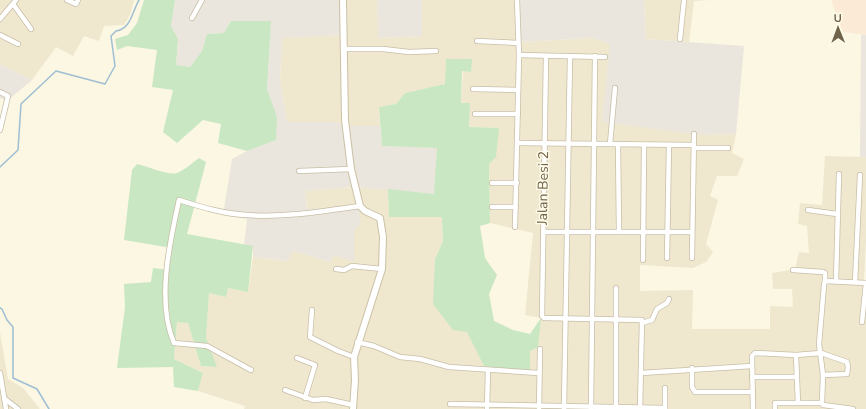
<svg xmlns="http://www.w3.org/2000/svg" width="866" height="409" font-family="'Nunito Sans',sans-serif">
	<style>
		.residential { fill: #efe8cf }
		.commercial { fill: #fbead6 }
		.industrial { fill: #eae6dd }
		.green { fill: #c8e7c2 }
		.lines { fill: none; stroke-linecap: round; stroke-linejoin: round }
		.stream { stroke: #9fbed4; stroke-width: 1.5 }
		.street-casing { stroke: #c8bea8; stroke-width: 6 }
		.secondary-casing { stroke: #cbc0a5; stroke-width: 8 }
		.street { stroke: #fff; stroke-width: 4.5 }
		.secondary { stroke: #fff; stroke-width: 6 }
		.labels { text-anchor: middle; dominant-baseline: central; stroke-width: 3; stroke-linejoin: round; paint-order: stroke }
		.street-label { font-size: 14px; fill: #71624a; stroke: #fefbe8 }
	</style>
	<rect width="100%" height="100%" fill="#fbf7e2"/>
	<g class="residential">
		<polygon points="0,0 134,0 130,15 124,25 104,26 99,41 84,36 73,56 56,47 32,80 0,64"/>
		<polygon points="344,0 377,0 379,38 422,36 422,0 519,0 520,42 592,38 610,44 702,135 736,134 732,153 744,159 737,176 717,176 710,196 718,200 706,244 713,252 706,262 693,268 640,265 640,291 693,290 692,329 770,329 770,306 793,307 792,289 773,289 772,273 795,269 799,252 809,253 807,226 798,224 800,203 822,205 825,156 866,157 866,240 864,283 866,283 866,409 244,409 245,406 198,391 203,373 174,359 177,321 188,323 201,366 216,367 206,338 209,293 226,297 228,288 248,292 253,257 287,261 293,251 330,262 334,255 307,209 305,191 353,187 388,189 389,217 442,217 443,241 435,259 484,366 530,372 530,351 541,318 525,315 533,233 490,223 489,164 499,128 469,127 470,103 461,103 463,71 471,72 471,59 445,84 405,93 396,104 379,107 380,126 350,126 335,122 287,123 280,81 282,37 344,35"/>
		<polygon points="644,0 710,0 694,1 689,42 646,39"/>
		<polygon points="0,332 8,379 23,388 40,409 0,409"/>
	</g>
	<polygon class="commercial" points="831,0 866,0 866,35 843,32"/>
	<g class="industrial">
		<polygon points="175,0 344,0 344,35 282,38 280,81 287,122 335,122 350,126 380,126 382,146 437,148 435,194 353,187 305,191 307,209 358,206 361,224 354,230 354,262 334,255 330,262 293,251 287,261 253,257 253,247 244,245 247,219 223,215 232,159 247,151 276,140 276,117 267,89 271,22 231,21 224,33 207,34 202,51 190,67 176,65 178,39 171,26"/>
		<polygon points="377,0 422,0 422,36 378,38"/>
		<polygon points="519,0 644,0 646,39 744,46 736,134 702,135 602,122 610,44 592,38 519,42"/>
		<polygon points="861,35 866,35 866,157 860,157"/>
		<polygon points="0,64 32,80 7,101 0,98"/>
	</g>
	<g class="green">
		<polygon points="144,0 175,0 171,26 178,39 176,65 190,67 202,51 207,34 224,33 231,21 271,21 267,89 277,117 276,140 247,151 218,143 221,124 203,120 177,143 163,132 173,90 152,87 157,50 127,46 117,50 115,39 128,35 137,23"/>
		<polygon points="446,59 472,59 471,72 462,71 461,103 470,103 469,127 499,128 496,157 489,164 490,223 480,226 485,258 497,275 489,294 494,321 513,330 530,334 541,318 538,347 530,351 530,372 484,366 467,332 453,330 433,304 435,259 443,241 442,217 389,217 388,189 434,194 437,148 382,146 379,107 396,104 405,93 445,84"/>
		<path d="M 199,158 L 206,162 L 187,234 L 253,246 L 248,292 L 228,288 L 226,297 L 209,293 L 206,338 L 217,367 L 201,366 L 188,323 L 177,322 L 174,359 L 203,373 L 198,391 L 174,387 L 173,367 L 117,368 L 125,307 L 124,284 L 151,282 L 153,268 L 169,270 L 172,248 L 124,240 L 132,170 L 137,164 C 147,166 169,176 177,173 C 185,170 192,163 199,158 Z"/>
	</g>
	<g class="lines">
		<g class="stream">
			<path d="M 0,167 L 18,150 L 21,104 L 56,71 L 105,84 L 115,66 L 111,36 L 116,31 C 131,29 132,12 139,0"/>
			<polyline points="0,308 2,309 7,320 13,327 13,378 37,389 49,409"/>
		</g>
		<defs>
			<g id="street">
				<polyline points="67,0 76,4 78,0"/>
				<polyline points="13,4 31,29"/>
				<polyline points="192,18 202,0"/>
				<polyline points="0,19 16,0"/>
				<polyline points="0,35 18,44"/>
				<polyline points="680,39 684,0"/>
				<polyline points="477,41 518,43"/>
				<polyline points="343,49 383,49 409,52 436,51"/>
				<polyline points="519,55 605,57"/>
				<polyline points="546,56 542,316 544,318 642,320 640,409"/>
				<polyline points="473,89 518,90"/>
				<polyline points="0,92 8,96 0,130"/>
				<polyline points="475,114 518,114"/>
				<polyline points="518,143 694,145"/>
				<polyline points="610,144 615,88"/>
				<polyline points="618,144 619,232"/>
				<polyline points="694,148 728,148"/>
				<polyline points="299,171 351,169"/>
				<polyline points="492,183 517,183"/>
				<polyline points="492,207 516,207"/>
				<polyline points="808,210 837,214"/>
				<polyline points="515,227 519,55 517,0"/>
				<polyline points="543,232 692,232"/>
				<polyline points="667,258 669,145"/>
				<polyline points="692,258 694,134"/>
				<polyline points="643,260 644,145"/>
				<polyline points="336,269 344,270 352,266 382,269"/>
				<polyline points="793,270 823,272 825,273 825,281"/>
				<polyline points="836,281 839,174"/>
				<polyline points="855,282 860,175"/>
				<polyline points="312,310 310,337 338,351 354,357"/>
				<polyline points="862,322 866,283"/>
				<polyline points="642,323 652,320 657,309 667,303 669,299"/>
				<polyline points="357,342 374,346 400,357 420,359 449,367 539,373"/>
				<polyline points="796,355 798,403"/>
				<polyline points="297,358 315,365 305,398"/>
				<polyline points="692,368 692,387 695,392 753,392"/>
				<path d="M 251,370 L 207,346 L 174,343 C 156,302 170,241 179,200 C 201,207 224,214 247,215 C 285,218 323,211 360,206"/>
				<polyline points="0,373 6,409"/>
				<polyline points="641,373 752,366"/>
				<polyline points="752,377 796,377"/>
				<polyline points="285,390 313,400 326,399 353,405"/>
				<polyline points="5,399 18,409"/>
				<polyline points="450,404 665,408"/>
				<polyline points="487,409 488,370"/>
				<polyline points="539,409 540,349"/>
				<polyline points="564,409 570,56"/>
				<polyline points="591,409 595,56"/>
				<polyline points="616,409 616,288"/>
				<polyline points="665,409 665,388"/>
				<polyline points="753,409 752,356 755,353 796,355 821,353 847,362 848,367 847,374 823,375"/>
				<polyline points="775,409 775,403 822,403"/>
				<polyline points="853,409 823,405 822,403 823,375 819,344 824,285 825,281 866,283"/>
			</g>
			<polyline id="secondary" points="343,0 345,120 351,169 360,206 365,211 380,218 383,237 382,269 354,357 355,380 353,409"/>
		</defs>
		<use href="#street" class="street-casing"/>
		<use href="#secondary" class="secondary-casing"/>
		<use href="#street" class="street"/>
		<use href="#secondary" class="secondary"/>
	</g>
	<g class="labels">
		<g class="street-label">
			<text transform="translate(543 188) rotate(-89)">Jalan Besi 2</text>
		</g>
	</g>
	<g transform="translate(838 28) rotate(359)" stroke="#fefbe8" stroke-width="3" paint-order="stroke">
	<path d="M0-3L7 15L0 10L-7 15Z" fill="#71624a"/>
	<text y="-6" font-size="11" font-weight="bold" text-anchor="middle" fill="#71624a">U</text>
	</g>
</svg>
